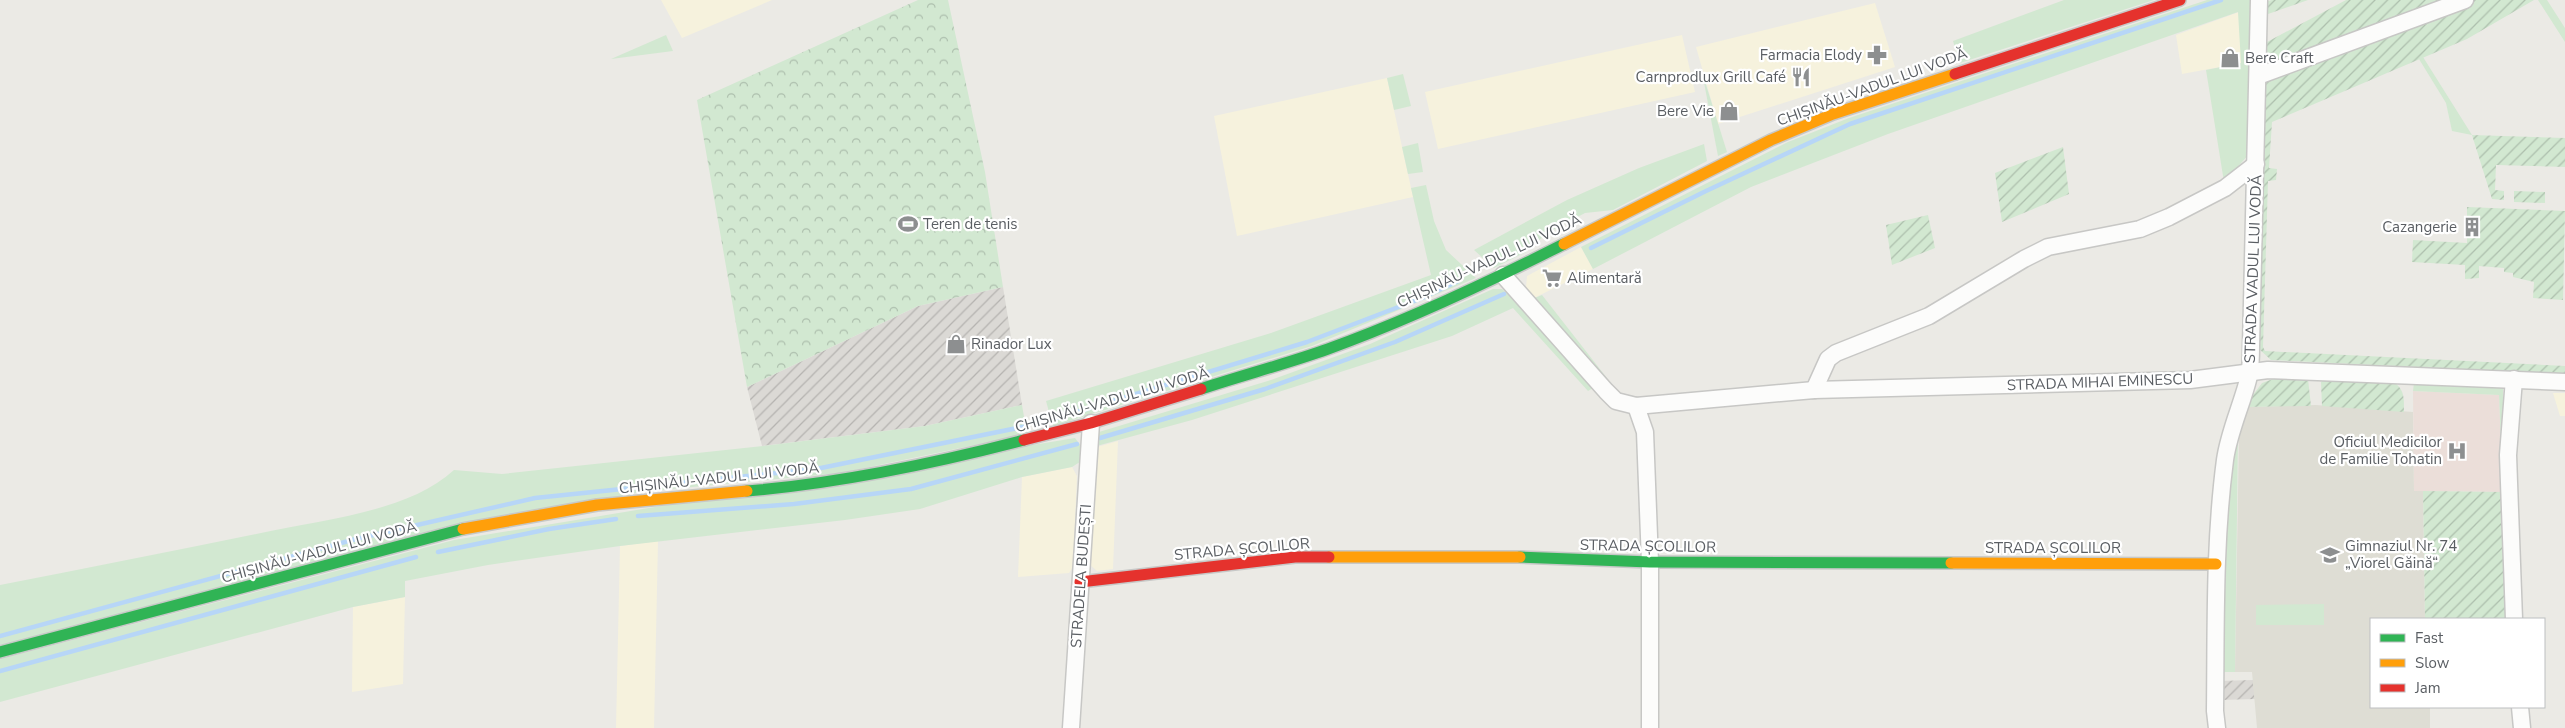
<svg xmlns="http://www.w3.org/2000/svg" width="2565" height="728" font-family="'Nunito Sans',sans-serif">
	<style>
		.commercial { fill: #f6f2dd }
		.industrial { fill: url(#industrial-furrows) }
		.education { fill: #deddd4 }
		.medical { fill: #ebded9 }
		.grass { fill: #d2e8d1 }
		.forest { fill: url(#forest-crowns) }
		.garden { fill: url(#garden-furrows) }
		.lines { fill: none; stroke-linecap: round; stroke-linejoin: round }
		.stream { stroke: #b7d6f7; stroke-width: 4.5 }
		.street-casing { stroke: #c7c7c5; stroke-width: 19 }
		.fast-casing { stroke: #c7c8c7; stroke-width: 14 }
		.slow-casing { stroke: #c7c8c7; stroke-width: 14 }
		.jam-casing { stroke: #c7c8c7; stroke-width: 14 }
		.street { stroke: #fcfcfb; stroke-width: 16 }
		.fast { stroke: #30b455; stroke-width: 11 }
		.slow { stroke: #ff9f0a; stroke-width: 11 }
		.jam { stroke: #e5322d; stroke-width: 11 }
		.labels { text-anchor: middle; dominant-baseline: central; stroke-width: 4.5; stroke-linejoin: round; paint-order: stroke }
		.poi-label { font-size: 15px; fill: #5a5e63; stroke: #fff; text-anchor: end }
		.street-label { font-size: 15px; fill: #5a5e63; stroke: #fff }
	</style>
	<defs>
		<pattern id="industrial-furrows" width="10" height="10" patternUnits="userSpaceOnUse" patternTransform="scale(1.25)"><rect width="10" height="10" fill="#dbd9d5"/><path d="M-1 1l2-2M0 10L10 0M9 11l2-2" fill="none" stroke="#b5b3b0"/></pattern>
		<pattern id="forest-crowns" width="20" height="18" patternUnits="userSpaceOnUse" patternTransform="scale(1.25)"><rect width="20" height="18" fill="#d2e8d1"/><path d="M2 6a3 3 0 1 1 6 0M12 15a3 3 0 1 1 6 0" fill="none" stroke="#adbfad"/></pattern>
		<pattern id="garden-furrows" width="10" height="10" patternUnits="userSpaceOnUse" patternTransform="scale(1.25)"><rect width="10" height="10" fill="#d2e8d1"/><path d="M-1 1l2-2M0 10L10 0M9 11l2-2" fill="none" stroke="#adbfad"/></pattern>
	</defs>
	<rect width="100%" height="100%" fill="#ebeae5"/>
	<g class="commercial">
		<polygon points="661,0 772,0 682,38"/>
		<polygon points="1875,3 1895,67 1718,124 1696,47"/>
		<polygon points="2239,12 2242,63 2182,74 2176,35"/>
		<polygon points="1682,35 1695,92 1438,149 1425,92"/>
		<polygon points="1387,78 1413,197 1237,236 1214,116"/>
		<polygon points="1581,247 1593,269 1532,299 1526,288 1527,276"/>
		<polygon points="2553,393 2565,393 2565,416 2560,416"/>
		<polygon points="1118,441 1113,569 1097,571 1090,565 1097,447"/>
		<polygon points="1072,467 1077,476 1073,567 1069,573 1018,577 1022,477"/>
		<polygon points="658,541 654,728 616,728 620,546"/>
		<polygon points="405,597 403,684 352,692 353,607"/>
	</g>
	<g class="industrial">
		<polygon points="1003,287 1022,405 925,426 762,446 747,387 918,306"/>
		<polygon points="2253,680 2255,699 2220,700 2219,681"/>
	</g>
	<polygon class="education" points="2316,405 2413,412 2414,490 2423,491 2425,619 2371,619 2371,707 2430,707 2430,728 2257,728 2252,672 2235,672 2239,435 2249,407"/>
	<polygon class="medical" points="2413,391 2499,395 2503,492 2414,491"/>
	<g class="grass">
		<polygon points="2064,0 2154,0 1960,63 1953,41"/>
		<polygon points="2207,0 2251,0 2251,152 2224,182 2206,70 2241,63 2238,12 1888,134 1751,187 1593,269 1581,247 1788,142 1849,118"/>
		<polygon points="2538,0 2547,0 2565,28 2565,42"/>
		<polygon points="666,35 673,51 611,59"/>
		<polygon points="2423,57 2472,135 2452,131 2446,103 2419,59"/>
		<polygon points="1702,72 1727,152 1718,156"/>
		<polygon points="1403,74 1411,106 1394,110 1387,78"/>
		<polygon points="1418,143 1423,172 1408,174 1402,147"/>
		<polygon points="1704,144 1707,161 1613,210 1585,213 1547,233 1526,252 1494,268 1474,250 1567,200 1639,168"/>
		<polygon points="1426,185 1434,221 1446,250 1476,278 1312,346 1053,426 1046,401 1271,333 1431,275 1411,188"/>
		<polygon points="1493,289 1502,289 1513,299 1593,388 1588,391 1513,308 1452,336 1192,420 1093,447 1099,432 1271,380 1370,344"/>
		<polygon points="1542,295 1617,391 1532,299"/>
		<polygon points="2414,383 2503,384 2503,492 2499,395 2413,391"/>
		<path d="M 1022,405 L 1027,434 L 841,473 L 639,492 L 0,645 L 0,585 C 87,568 174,551 261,533 C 321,520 409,512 454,470 L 502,474 L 763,446 L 925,426 Z"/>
		<polygon points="2244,407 2249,407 2238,435 2235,672 2221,672 2220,634 2229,470"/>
		<polygon points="1075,438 1081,446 1083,460 1072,467 1022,477 920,509 845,520 620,546 488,565 405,581 405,597 353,607 0,702 0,659 454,540"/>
		<polygon points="2324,604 2324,625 2256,625 2256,605"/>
	</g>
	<polygon class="forest" points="918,0 948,0 985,172 1003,287 918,306 747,387 697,100"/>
	<g class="garden">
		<polygon points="2272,0 2308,0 2268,14 2268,1"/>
		<path d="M 2346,0 L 2534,0 L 2467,39 L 2272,122 L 2269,168 L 2277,169 L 2276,180 L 2268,181 L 2263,347 L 2265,351 L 2565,366 L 2565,374 L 2271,360 L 2258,348 L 2263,93 L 2267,81 L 2270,78 C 2269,66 2266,54 2267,42 Z"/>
		<polygon points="2472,135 2565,138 2565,167 2496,165 2495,190 2504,191 2504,200 2492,199"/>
		<polygon points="2063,147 2069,194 2002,222 1995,173"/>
		<polygon points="2514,191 2545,192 2545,203 2514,202"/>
		<polygon points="2467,207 2565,211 2563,300 2533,298 2534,282 2513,277 2513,273 2504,272 2504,268 2479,266 2479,278 2465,279 2465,265 2412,262 2413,240 2467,243"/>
		<polygon points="1928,215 1935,248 1892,265 1886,225"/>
		<polygon points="2276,378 2308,379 2311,406 2244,407 2262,383"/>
		<path d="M 2325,379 L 2395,383 C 2405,391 2404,399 2404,412 L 2322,406 L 2321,382 Z"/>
		<polygon points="2423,491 2503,492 2508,619 2425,619"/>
	</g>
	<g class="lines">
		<g class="stream">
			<polyline points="1591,248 1706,191 1850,124 2221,0"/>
			<polyline points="1047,421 1307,342 1422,298 1458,281"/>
			<polyline points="1100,438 1265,389 1395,342 1504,294"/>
			<polyline points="638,516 794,504 911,489 1077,444"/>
			<polyline points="438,552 549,529 616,519"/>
			<polyline points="0,636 356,539 535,498 816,469 1027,426"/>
			<polyline points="0,671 416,557"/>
		</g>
		<defs>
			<g id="street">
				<polyline points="2258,76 2465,0"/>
				<polyline points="1503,275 1606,391 1616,401 1636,406 1814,390 2190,380 2268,370 2565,382"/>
				<polyline points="1814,390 1828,359 1836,353 1929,316 2024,259 2048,247 2140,229 2169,217 2225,188 2256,164"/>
				<polyline points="1636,406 1645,432 1650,562 1650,728"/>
				<polyline points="2514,619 2508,455 2514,379"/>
				<polyline points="2520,707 2522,728"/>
				<polyline points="1071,728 1091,423"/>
				<path d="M 2217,728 L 2215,711 C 2216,627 2214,543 2225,460 C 2229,431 2242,405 2249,376 C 2251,366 2251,356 2251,346 L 2259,0"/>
			</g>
			<g id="fast">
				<path d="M 1201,389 C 1243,375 1286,364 1328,349 C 1409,320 1487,283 1564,244"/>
				<path d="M 747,491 C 842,483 932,464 1024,440"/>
				<polyline points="1520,557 1650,562 1951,563"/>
				<polyline points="0,652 463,529"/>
			</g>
			<g id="slow">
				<polyline points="1564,244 1771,140 1833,114 1955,74"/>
				<polyline points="463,529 597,505 747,491"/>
				<polyline points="1329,557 1520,557"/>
				<polyline points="1951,563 2216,564"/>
			</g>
			<g id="jam">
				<polyline points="1955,74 2180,0"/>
				<polyline points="1024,440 1091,423 1201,389"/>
				<polyline points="1080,582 1295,557 1329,557"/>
			</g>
		</defs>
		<use href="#street" class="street-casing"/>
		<use href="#fast" class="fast-casing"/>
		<use href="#slow" class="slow-casing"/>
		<use href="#jam" class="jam-casing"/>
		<use href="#street" class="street"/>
		<use href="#fast" class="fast"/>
		<use href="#slow" class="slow"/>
		<use href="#jam" class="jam"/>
	</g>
	<defs>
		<symbol id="pharmacy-bare" viewBox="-9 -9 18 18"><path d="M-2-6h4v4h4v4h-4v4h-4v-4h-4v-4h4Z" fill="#8d8f90" stroke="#fff" stroke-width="2.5" paint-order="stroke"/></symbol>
		<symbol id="shop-bare" viewBox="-9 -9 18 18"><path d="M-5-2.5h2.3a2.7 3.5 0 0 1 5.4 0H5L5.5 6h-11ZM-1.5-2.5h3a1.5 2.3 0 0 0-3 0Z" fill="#8d8f90" stroke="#fff" stroke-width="2.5" paint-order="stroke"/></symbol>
		<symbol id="restaurant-bare" viewBox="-9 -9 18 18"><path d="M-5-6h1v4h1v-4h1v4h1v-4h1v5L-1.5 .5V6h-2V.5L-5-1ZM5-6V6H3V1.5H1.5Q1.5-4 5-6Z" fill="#8d8f90" stroke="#fff" stroke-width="2.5" paint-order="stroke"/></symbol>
		<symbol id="stadium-bare" viewBox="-9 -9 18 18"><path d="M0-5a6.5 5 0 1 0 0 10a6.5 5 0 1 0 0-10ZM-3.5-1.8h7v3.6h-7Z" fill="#8d8f90" stroke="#fff" stroke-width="2.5" paint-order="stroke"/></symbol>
		<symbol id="building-bare" viewBox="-9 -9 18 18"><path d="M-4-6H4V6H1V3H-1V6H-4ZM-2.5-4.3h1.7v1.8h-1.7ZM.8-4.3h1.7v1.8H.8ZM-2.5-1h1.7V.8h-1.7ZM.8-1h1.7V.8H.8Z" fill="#8d8f90" stroke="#fff" stroke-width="2.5" paint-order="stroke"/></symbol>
		<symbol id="supermarket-bare" viewBox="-9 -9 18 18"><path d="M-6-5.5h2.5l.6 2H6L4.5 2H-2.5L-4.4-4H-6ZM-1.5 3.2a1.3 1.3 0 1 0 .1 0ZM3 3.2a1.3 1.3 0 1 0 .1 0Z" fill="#8d8f90" stroke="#fff" stroke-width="2.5" paint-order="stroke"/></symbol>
		<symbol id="hospital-bare" viewBox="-9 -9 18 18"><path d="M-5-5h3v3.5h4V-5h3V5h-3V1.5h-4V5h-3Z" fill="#8d8f90" stroke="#fff" stroke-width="2.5" paint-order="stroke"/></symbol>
		<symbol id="school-bare" viewBox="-9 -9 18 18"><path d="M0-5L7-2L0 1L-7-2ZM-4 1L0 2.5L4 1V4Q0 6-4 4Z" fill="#8d8f90" stroke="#fff" stroke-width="2.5" paint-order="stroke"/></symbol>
	</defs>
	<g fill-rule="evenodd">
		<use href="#pharmacy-bare" x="1863" y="41" width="28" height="28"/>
		<use href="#shop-bare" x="2216" y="44" width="28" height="28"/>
		<use href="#restaurant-bare" x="1787" y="63" width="28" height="28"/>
		<use href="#shop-bare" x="1715" y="97" width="28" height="28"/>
		<use href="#stadium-bare" x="894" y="210" width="28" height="28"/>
		<use href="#building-bare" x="2458" y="213" width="28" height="28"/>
		<use href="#supermarket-bare" x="1538" y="264" width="28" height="28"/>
		<use href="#shop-bare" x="942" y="330" width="28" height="28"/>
		<use href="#hospital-bare" x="2443" y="437" width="28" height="28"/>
		<use href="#school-bare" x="2316" y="541" width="28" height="28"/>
	</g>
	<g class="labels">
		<g class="poi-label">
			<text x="1862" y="55">Farmacia Elody</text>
			<text x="2245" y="58" text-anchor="start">Bere Craft</text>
			<text x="1786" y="77">Carnprodlux Grill Café</text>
			<text x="1714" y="111">Bere Vie</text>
			<text x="923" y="224" text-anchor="start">Teren de tenis</text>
			<text x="2457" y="227">Cazangerie</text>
			<text x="1567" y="278" text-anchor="start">Alimentară</text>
			<text x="971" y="344" text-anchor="start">Rinador Lux</text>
			<text x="2442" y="442">Oficiul Medicilor<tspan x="2442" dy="17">de Familie Tohatin</tspan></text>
			<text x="2345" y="546" text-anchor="start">Gimnaziul Nr. 74<tspan x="2345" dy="17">„Viorel Găină“</tspan></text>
		</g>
		<g class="street-label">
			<text transform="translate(1872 87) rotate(-20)">CHIȘINĂU-VADUL LUI VODĂ</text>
			<text transform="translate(1489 261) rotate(-25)">CHIȘINĂU-VADUL LUI VODĂ</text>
			<text transform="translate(2253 269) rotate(-88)">STRADA VADUL LUI VODĂ</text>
			<text transform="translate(2100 382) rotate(-2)">STRADA MIHAI EMINESCU</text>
			<text transform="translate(1112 400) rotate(-16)">CHIȘINĂU-VADUL LUI VODĂ</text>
			<text transform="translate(719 478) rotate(-6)">CHIȘINĂU-VADUL LUI VODĂ</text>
			<text transform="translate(1648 546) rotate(1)">STRADA ȘCOLILOR</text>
			<text x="2053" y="548">STRADA ȘCOLILOR</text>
			<text transform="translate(1242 549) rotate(-5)">STRADA ȘCOLILOR</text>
			<text transform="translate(319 552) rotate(-15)">CHIȘINĂU-VADUL LUI VODĂ</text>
			<text transform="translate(1081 576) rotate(-86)">STRADELA BUDEȘTI</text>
		</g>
	</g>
	<rect x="2370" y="618" width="175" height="90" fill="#ffffff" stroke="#bdbfc1"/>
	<rect x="2380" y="634" width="25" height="8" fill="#30b455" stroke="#bdbfc1"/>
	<text x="2415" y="643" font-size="15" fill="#5a5e63">Fast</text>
	<rect x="2380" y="659" width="25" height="8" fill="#ff9f0a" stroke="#bdbfc1"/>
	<text x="2415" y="668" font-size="15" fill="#5a5e63">Slow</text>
	<rect x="2380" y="684" width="25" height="8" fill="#e5322d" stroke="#bdbfc1"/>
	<text x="2415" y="693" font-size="15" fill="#5a5e63">Jam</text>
</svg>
